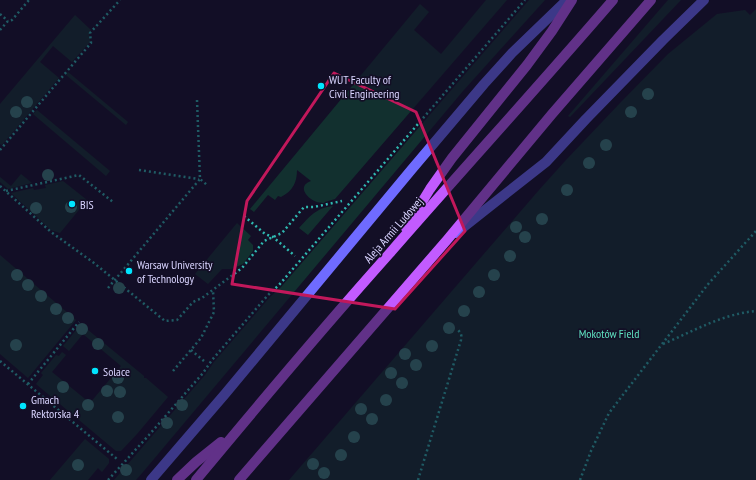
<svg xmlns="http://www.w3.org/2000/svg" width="756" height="480" font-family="'PT Sans Narrow',sans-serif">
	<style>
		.green { fill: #12302f }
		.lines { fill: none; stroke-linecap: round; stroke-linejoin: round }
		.path { stroke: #2fb8b0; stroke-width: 2.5; stroke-dasharray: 2 3; stroke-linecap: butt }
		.secondary { stroke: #6f6bff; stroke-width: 10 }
		.primary { stroke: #c25bff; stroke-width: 10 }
		.tree { fill: #3d827b }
		.marked { fill: none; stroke: #c2185b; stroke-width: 3; stroke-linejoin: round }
		.poi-dot { fill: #00e5ff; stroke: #130f26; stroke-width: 1.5 }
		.labels { text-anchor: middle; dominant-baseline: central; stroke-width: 3.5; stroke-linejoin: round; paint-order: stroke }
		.poi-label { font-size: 12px; fill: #d9d4ff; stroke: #130f26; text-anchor: start }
		.street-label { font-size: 12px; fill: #d9d4ff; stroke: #130f26 }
		.park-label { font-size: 12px; fill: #5fe0c0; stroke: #130f26 }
	</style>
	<rect width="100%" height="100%" fill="#130f26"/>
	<g class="green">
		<path d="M 486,0 L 507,0 L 335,199 L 325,202 L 324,203 C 311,204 294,187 311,181 L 297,170 C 297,182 293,191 281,197 L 278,196 L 275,200 L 268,195 L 254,212 L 250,209 L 420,4 L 429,12 L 414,30 L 441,54 Z"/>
		<polygon points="529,0 545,0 463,91 143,472 136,480 114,480 205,375 214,362 270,297 281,287"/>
		<polygon points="668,0 681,0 570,117 568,116"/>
		<polygon points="756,9 756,480 289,480 539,190 566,160 621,102 668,54 717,14 745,10 750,15"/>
		<polygon points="75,15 91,30 89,33 90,42 72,62 53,46 40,62 59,78 2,145 0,144 0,104"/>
		<polygon points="68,72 128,122 126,125 66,75"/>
		<polygon points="37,110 110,171 106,176 33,114"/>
		<polygon points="21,174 32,183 8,189 0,182 0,177 11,186"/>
		<polygon points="63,181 87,200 60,233 51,230 11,193 33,188 34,190 46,188 45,185"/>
		<path d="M 333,206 L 308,235 L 299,228 C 310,216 316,208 333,206 Z"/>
		<polygon points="237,223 251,236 248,240 253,245 253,251 243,264 231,269 222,269 208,284 195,274"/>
		<polygon points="0,255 76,320 28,378 0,354"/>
		<polygon points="82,325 144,376 144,378 146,378 168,397 137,434 121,451 116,451 36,384 43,375 41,373 56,355 59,356 62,352 66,355 52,372 90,403 121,366 83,334 69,351 63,346 77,329 78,329"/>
		<polygon points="85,439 109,459 109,463 102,472 98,468 88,480 50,480"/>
	</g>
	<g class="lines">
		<g class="path">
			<polyline points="0,14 8,21"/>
			<polyline points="0,30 8,21 12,20 29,0"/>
			<polyline points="197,100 200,179 207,185"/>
			<polyline points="0,150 91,43 90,33 120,0"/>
			<polyline points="139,170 199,179"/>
			<polyline points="0,186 51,232 94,263 165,321 177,320 193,302 202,298 242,268 264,241 282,233 304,207 314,207 342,201"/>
			<polyline points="6,191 79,175 113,202"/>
			<polyline points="244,216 265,234 273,237 295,256"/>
			<polyline points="108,288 200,179"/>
			<path d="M 663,344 C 694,331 722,314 756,311"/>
			<polyline points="191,350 204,361"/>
			<polyline points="0,361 117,459"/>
			<polyline points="173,371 201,338 214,312 213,290"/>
			<polyline points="28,384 79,322"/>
			<polyline points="108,480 149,435 203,373 212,360 268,295 279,285 525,0"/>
			<path d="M 418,480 L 461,340 C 462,335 461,333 457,329"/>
			<polyline points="580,480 591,451 609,413 709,283 756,231"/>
		</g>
		<g class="secondary">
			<polyline points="456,233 546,162 586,119 663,40 704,0"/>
			<polyline points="151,480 225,394 412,169 484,84 512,53 567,0"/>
		</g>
		<g class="primary">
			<polyline points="406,228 430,189 452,158 527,65 552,31 572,0"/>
			<polyline points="177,480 196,462 221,442"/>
			<path d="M 196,480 C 259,404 323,328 389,254 C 463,169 539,86 613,0"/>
			<polyline points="239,480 447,240 552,114 651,0"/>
		</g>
	</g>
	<g class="tree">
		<circle cx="648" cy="94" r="6"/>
		<circle cx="27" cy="102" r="6"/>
		<circle cx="16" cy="112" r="6"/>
		<circle cx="631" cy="112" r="6"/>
		<circle cx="606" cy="145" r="6"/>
		<circle cx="589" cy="163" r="6"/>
		<circle cx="48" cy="175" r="6"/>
		<circle cx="567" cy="190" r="6"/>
		<circle cx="71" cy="207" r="6"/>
		<circle cx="36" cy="208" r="6"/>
		<circle cx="542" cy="219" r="6"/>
		<circle cx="516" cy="227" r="6"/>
		<circle cx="525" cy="237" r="6"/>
		<circle cx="510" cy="256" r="6"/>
		<circle cx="17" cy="275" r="6"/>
		<circle cx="494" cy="275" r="6"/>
		<circle cx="28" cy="285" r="6"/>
		<circle cx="119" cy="288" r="6"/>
		<circle cx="479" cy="292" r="6"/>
		<circle cx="41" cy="296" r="6"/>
		<circle cx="56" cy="309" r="6"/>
		<circle cx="464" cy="311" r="6"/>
		<circle cx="68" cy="318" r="6"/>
		<circle cx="449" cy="328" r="6"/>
		<circle cx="82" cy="329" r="6"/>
		<circle cx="98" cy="344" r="6"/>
		<circle cx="16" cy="345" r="6"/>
		<circle cx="432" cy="346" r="6"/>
		<circle cx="405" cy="354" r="6"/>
		<circle cx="416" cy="365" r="6"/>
		<circle cx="391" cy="373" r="6"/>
		<circle cx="118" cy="378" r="6"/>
		<circle cx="402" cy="383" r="6"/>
		<circle cx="63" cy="387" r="6"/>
		<circle cx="107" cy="391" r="6"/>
		<circle cx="120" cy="392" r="6"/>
		<circle cx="386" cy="400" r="6"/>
		<circle cx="88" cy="405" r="6"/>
		<circle cx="182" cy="405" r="6"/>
		<circle cx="361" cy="409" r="6"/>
		<circle cx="118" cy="417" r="6"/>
		<circle cx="372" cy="419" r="6"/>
		<circle cx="167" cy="423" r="6"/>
		<circle cx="354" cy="437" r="6"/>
		<circle cx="341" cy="455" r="6"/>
		<circle cx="313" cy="464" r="6"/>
		<circle cx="78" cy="465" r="6"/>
		<circle cx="126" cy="470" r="6"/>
		<circle cx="324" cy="473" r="6"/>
	</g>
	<path d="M0 0H756V480H0ZM 334,73 L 416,112 L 465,231 L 395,309 L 232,284 L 247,201 Z" fill="#130f26" fill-opacity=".55" fill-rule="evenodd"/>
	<path class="marked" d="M 334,73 L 416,112 L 465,231 L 395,309 L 232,284 L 247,201 Z"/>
	<g class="poi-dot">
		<circle cx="321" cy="86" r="4"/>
		<circle cx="72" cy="204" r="4"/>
		<circle cx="129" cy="271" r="4"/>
		<circle cx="95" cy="371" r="4"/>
		<circle cx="23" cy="406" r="4"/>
	</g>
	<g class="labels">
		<g class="poi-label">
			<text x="329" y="79">WUT Faculty of<tspan x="329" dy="14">Civil Engineering</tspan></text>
			<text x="80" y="204">BIS</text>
			<text x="137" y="264">Warsaw University<tspan x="137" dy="14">of Technology</tspan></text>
			<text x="103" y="371">Solace</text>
			<text x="31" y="399">Gmach<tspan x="31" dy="14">Rektorska 4</tspan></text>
		</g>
		<g class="street-label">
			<text transform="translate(393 230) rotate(-49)">Aleja Armii Ludowej</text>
		</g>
		<g class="park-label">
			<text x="609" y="333">Mokotów Field</text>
		</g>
	</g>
</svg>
